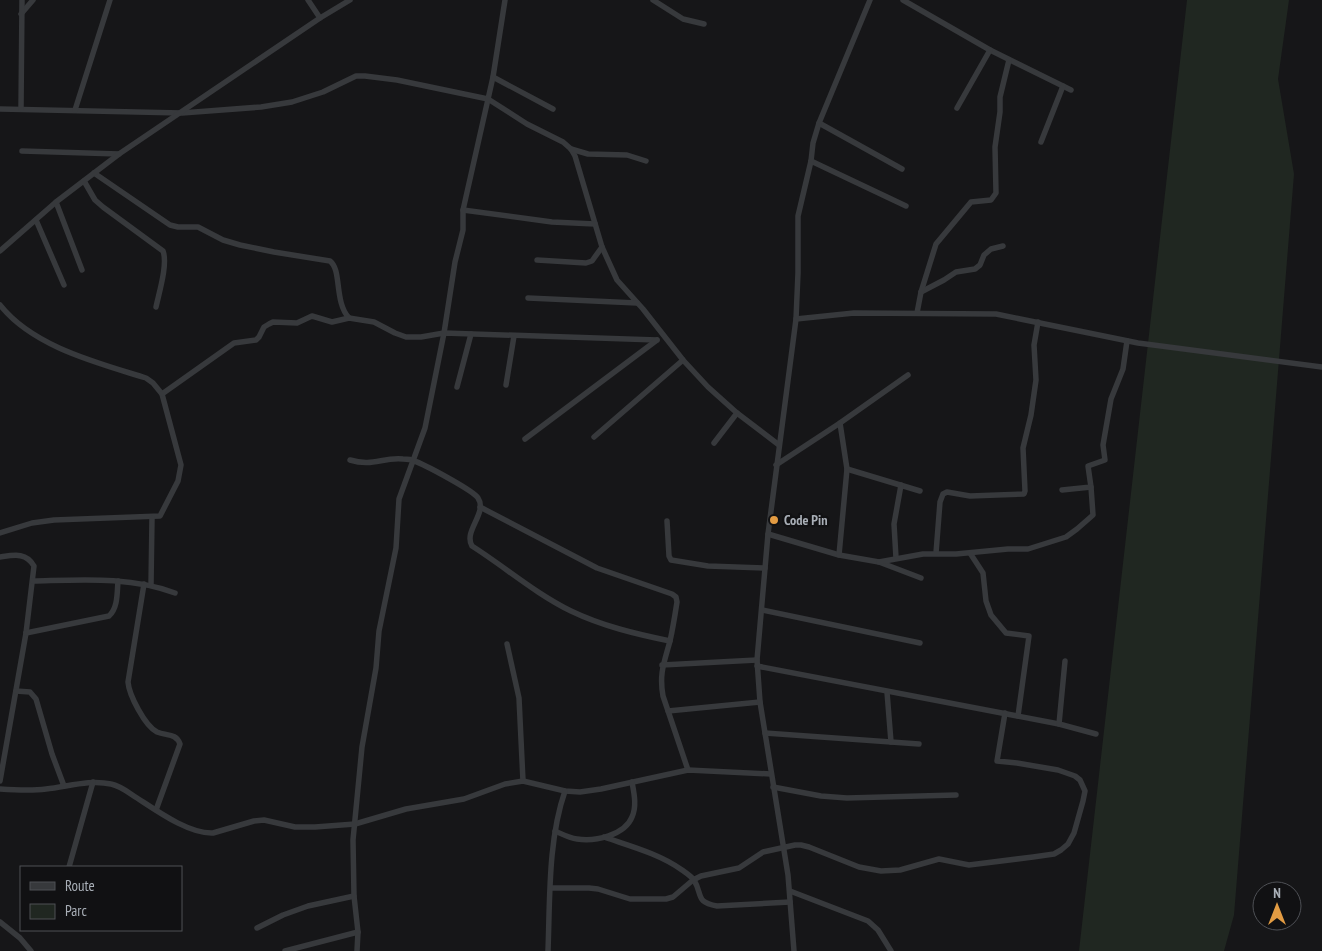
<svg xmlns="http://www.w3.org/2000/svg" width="1322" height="951" font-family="'PT Sans Narrow',sans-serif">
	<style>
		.green { fill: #202721 }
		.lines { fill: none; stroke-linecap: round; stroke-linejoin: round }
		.minor { stroke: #37393c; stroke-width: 5.5 }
		.poi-dot { fill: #e39c43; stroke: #111113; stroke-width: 2 }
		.labels { text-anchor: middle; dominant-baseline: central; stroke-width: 4.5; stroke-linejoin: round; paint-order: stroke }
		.poi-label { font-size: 14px; font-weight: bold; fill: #a9afb7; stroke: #111113; text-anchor: start }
	</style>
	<rect width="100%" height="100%" fill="#161618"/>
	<polygon class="green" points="1187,0 1289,0 1278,79 1294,174 1234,915 1224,951 1079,951"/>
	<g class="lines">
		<g class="minor">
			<polyline points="308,0 320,18"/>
			<polyline points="653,0 683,19 704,24"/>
			<polyline points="903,0 990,50 1071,90"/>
			<polyline points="21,14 33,0"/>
			<polyline points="493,77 553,109"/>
			<polyline points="957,108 990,50"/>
			<polyline points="0,109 182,113 261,107 292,102 323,92 356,76 365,76 397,80 488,99 527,124 563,142 571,149 575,156 602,247 617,280 643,309 683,360 708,387 737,413 779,445"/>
			<polyline points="21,109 22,0"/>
			<polyline points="75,110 110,0"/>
			<polyline points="819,123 902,169"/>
			<polyline points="1041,142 1063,86"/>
			<polyline points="571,149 588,154 627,155 646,161"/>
			<polyline points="22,151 119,154"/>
			<polyline points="811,161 906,206"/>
			<path d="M 94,173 L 170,225 L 178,227 L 198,227 L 223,240 L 240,245 L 274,252 L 330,261 C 342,270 334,302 349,318"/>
			<path d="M 84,181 L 95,200 L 103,207 L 163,251 C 168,264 159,293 156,307"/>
			<polyline points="56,202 82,270"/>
			<polyline points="463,210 552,222 595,224"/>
			<polyline points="36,220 64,285"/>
			<polyline points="0,251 56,202 119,154 320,18 350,0"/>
			<polyline points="537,260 586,263 592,261 602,247"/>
			<polyline points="921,292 944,280 956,272 975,269 980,265 984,255 991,249 1003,246"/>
			<polyline points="528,298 637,303"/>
			<path d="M 0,305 C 33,347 98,363 146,378 L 153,383 L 162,394 L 181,465 L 178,481 L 160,516 L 54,520 L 32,523 L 0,533"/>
			<polyline points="917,313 921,292 936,244 971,202 991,200 996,193 995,147 1000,112 1000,97 1009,60"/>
			<polyline points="796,319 854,313 996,314 1138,343 1322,367"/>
			<polyline points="506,385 514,336"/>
			<polyline points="457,387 471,334"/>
			<polyline points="162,394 234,343 256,340 259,337 264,327 269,324 273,322 297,323 312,316 332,322 349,318 374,322 395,333 406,337 421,337 444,333 657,340"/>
			<polyline points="594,437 683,360"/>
			<polyline points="525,439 657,340"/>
			<polyline points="714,443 737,413"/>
			<path d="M 350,460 C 373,467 382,457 403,459 C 407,459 411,459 414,461 C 424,464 474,491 478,498 C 488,513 463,531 472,546 C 505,567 536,594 571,611 C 602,626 636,634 670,641"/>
			<polyline points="776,465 840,423 908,375"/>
			<polyline points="847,469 920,491"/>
			<polyline points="1062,490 1091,487 1088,466 1105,460 1103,445 1111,399 1123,369 1127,341"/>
			<path d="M 480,507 L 597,568 L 672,594 L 676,597 L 677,602 C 675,615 673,628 670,641 C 664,663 659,674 663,696 L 688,770"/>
			<polyline points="667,521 669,556 671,560 708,566 765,568"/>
			<polyline points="768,534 839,555 879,562 921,578"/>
			<polyline points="936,553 940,502 943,494 947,492 970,496 1024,494 1025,491 1023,448 1031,415 1036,380 1034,345 1038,322"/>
			<polyline points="970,553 983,573 986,601 991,615 1006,633 1029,636 1018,716"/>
			<polyline points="839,555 847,469 840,423"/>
			<path d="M 0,557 C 14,555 26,552 34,566 L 26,633 L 0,781"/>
			<polyline points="896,558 894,524 901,485"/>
			<polyline points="879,562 923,554 956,554 1008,549 1028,549 1066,537 1077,529 1093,515 1091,487"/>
			<path d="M 33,581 C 80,580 130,576 175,593"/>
			<path d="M 144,584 L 128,682 C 129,695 145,726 157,732 C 167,736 176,733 180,744 L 156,810"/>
			<polyline points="151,585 152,518"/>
			<polyline points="762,610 920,643"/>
			<path d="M 26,633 L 109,616 C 118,608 117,593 118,581"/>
			<polyline points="507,644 519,698 523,781"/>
			<polyline points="662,665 757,660"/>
			<polyline points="757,666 1059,724 1096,734"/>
			<polyline points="16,691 30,692 36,699 52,754 64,786"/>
			<polyline points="887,692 891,742"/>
			<polyline points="668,711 760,702"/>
			<polyline points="1059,724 1065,661"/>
			<polyline points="765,733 919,744"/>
			<polyline points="773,787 821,796 847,798 956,795"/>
			<path d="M 0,789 C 15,790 31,791 46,789 C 67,787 89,779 111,784 C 121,786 129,793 137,798 C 157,811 189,834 213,833 L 254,821 L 264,820 L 295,827 L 315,827 L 355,824 L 406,809 L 464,799 L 505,784 L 523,781 L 565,791 L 580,792 L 601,789 L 688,770 L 771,774"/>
			<path d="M 555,831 C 562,834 569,838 577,839 C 595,842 625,835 632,817 C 637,806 634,793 632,782"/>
			<path d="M 604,837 C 630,846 660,854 682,870 C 686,873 691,876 694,880 C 703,895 695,902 717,906 L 790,902"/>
			<polyline points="69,867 93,782"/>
			<polyline points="551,888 589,888 598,889 630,899 666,899 673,897 693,880 701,876 739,868 763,852 795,845 801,845 809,847 859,867 881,871 900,870 939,859 969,865 1033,857 1054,854 1061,850 1068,844 1074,833 1083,801 1085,791 1080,780 1075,776 1058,770 1017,763 997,761 1005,713"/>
			<polyline points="790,891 868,921 878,930 891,951"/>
			<polyline points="0,922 20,938 31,951"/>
			<polyline points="257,928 283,915 308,906 354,896"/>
			<polyline points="285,951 358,932"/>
			<polyline points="357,951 358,932 354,896 353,840 362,747 376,668 379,631 396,548 399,499 425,428 444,333 455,262 463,230 463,210 493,77 505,0"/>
			<path d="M 548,951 C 550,899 548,840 565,791"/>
			<polyline points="794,951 788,875 760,702 757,660 768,534 796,319 798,273 798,216 811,161 813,143 819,123 870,0"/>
		</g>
	</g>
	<circle class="poi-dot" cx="774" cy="520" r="5"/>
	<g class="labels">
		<g class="poi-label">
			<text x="784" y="520">Code Pin</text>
		</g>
	</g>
	<rect x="20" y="866" width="162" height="65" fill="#111113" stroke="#4e5055"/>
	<rect x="30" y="882" width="25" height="8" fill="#37393c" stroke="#4e5055"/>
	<text x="65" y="891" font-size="15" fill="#a9afb7">Route</text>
	<rect x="30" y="904" width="25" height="15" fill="#202721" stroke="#4e5055"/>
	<text x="65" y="916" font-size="15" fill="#a9afb7">Parc</text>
	<g transform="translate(1277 906)"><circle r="24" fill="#111113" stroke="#4e5055"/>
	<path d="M0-4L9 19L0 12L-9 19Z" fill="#e39c43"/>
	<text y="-8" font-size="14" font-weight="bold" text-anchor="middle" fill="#a9afb7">N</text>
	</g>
</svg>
